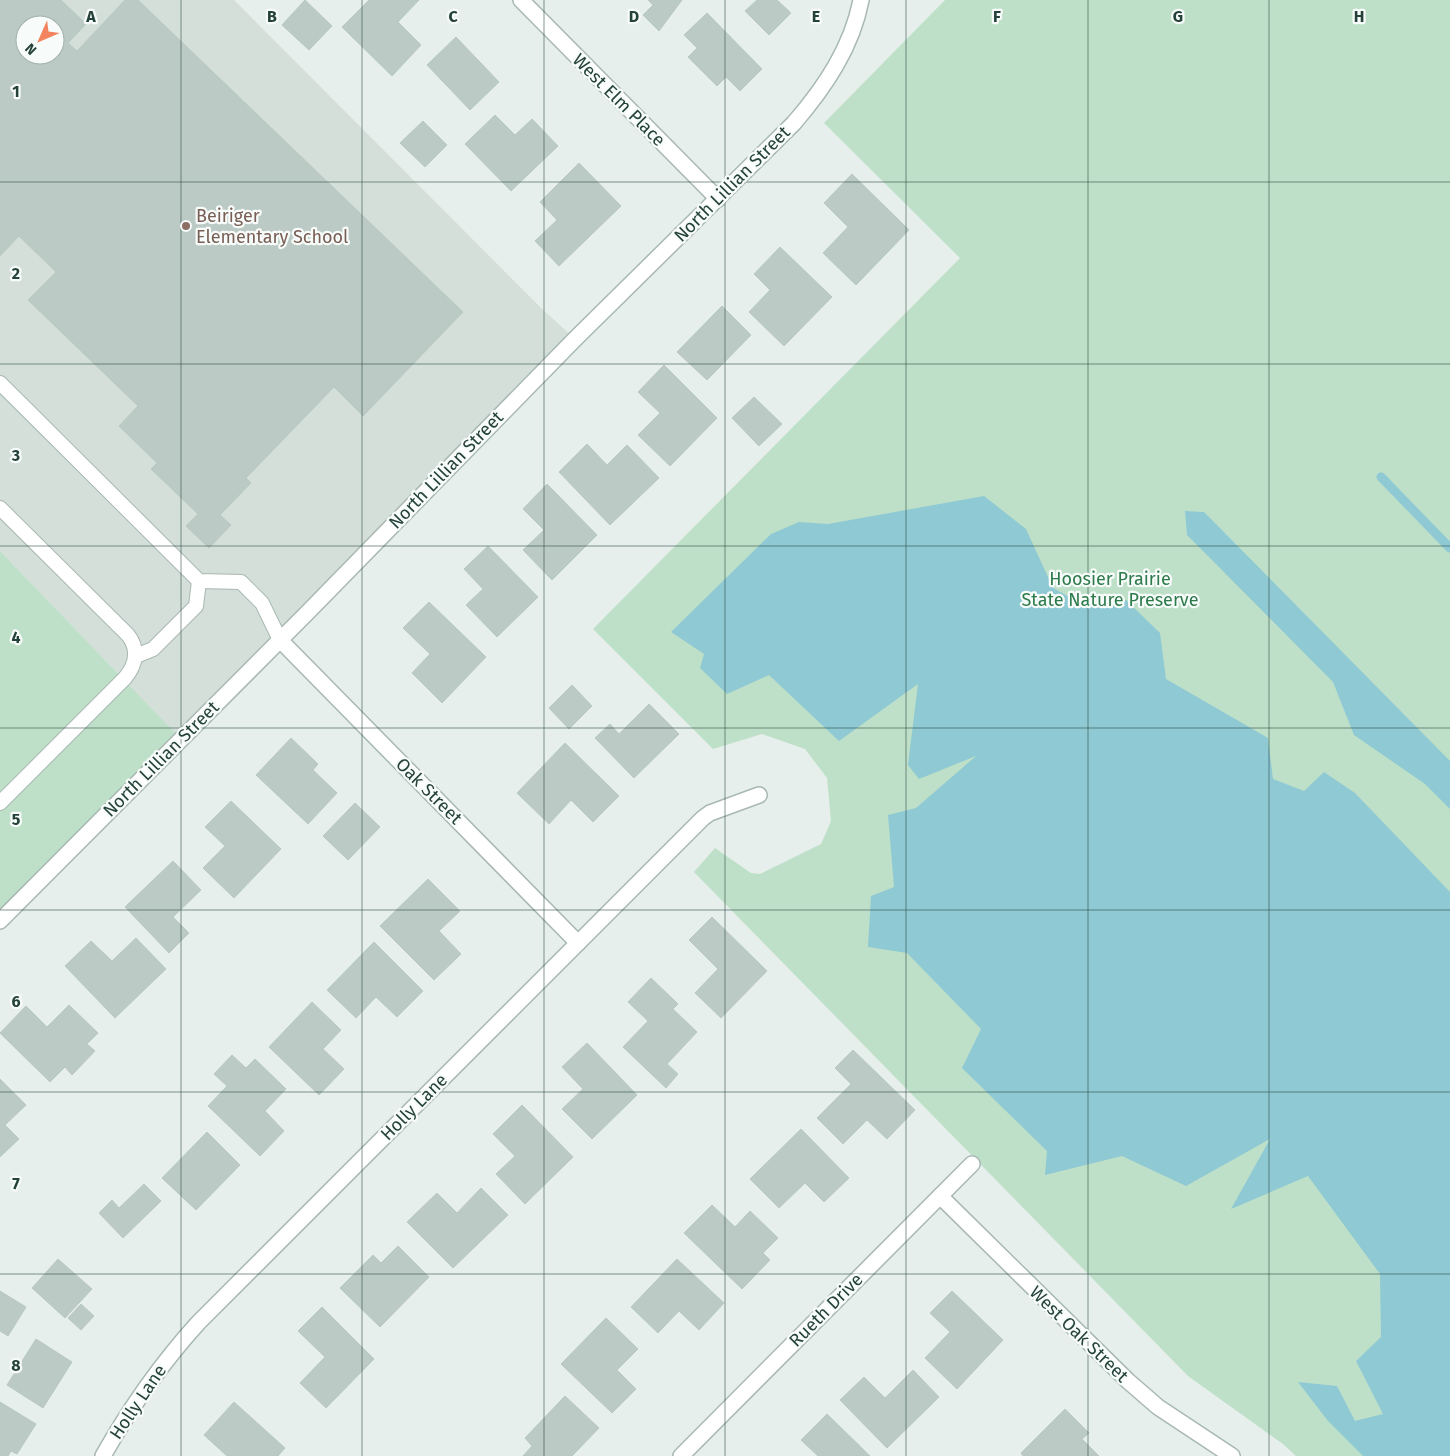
<svg xmlns="http://www.w3.org/2000/svg" width="1450" height="1456" font-family="'Fira Sans',sans-serif">
	<style>
		.built { fill: #d4dfda; fill-rule: evenodd }
		.green { fill: #bfe0c8 }
		.water { fill: #8ec9d4 }
		.lines { fill: none; stroke-linecap: round; stroke-linejoin: round }
		.stream { stroke: #8ec9d4; stroke-width: 9 }
		.building { fill: #bbcac4; stroke: #b8c9c2; fill-rule: evenodd }
		.lane-casing { stroke: #a8b8b2; stroke-width: 16 }
		.street-casing { stroke: #a8b8b2; stroke-width: 18 }
		.lane { stroke: #fff; stroke-width: 14 }
		.street { stroke: #fff; stroke-width: 15 }
		.grid { fill: none; stroke: #24423a; stroke-width: 1; stroke-opacity: 0.55 }
		.education-dot { fill: #8d6e63; stroke: #f7fbf9; stroke-width: 2 }
		.labels { text-anchor: middle; dominant-baseline: central; stroke-width: 4.5; stroke-linejoin: round; paint-order: stroke }
		.street-label { font-size: 18px; fill: #24423a; stroke: #f7fbf9 }
		.education-label { font-size: 18px; fill: #785e54; stroke: #f7fbf9; text-anchor: start }
		.park-label { font-size: 18px; fill: #2d7a4b; stroke: #f7fbf9 }
		.grid-label { font-size: 16px; text-anchor: middle; font-weight: bold; fill: #24423a; stroke: #f7fbf9; stroke-width: 4.5; stroke-linejoin: round; paint-order: stroke }
	</style>
	<rect width="100%" height="100%" fill="#e6efeb"/>
	<path class="built" d="M 0,0 L 234,0 L 540,307 L 575,339 L 181,739 L 0,551 ZM 25,25 L 55,25 L 55,55 L 25,55 Z"/>
	<g class="green">
		<polygon points="945,0 1450,0 1450,1456 1296,1456 1283,1444 1188,1376 694,872 715,848 751,873 760,874 821,844 831,821 827,778 805,749 762,734 713,749 593,629 960,258 824,123"/>
		<polygon points="0,551 181,739 0,921"/>
	</g>
	<g class="water">
		<polygon points="984,496 1026,529 1053,588 1082,604 1126,600 1160,633 1166,679 1268,738 1273,779 1304,791 1324,772 1355,793 1450,892 1450,1456 1363,1456 1328,1421 1298,1382 1337,1386 1355,1421 1383,1414 1356,1361 1381,1337 1380,1274 1308,1176 1231,1209 1270,1139 1186,1186 1122,1156 1045,1175 1047,1151 962,1068 981,1029 907,953 868,947 871,896 894,887 888,815 916,808 976,756 919,779 908,765 918,684 839,741 769,675 727,694 700,668 704,654 671,632 771,534 799,522 828,524"/>
		<polygon points="1185,511 1204,512 1450,761 1450,809 1425,784 1354,735 1333,682 1187,535"/>
	</g>
	<g class="lines">
		<polyline class="stream" points="1381,477 1450,548"/>
	</g>
	<g class="building">
		<path d="M 0,0 L 61,0 L 86,24 L 68,43 L 77,51 L 125,0 L 138,0 L 463,312 L 363,416 L 334,387 L 246,478 L 251,483 L 220,515 L 231,525 L 209,548 L 186,526 L 198,514 L 151,469 L 157,463 L 119,426 L 138,406 L 28,300 L 56,272 L 19,236 L 0,256 ZM 25,25 L 55,25 L 55,55 L 25,55 Z"/>
		<polygon points="305,0 332,26 309,50 282,25"/>
		<polygon points="369,0 419,0 398,22 421,45 392,76 342,27"/>
		<polygon points="648,0 682,0 659,31 643,15 653,5"/>
		<polygon points="757,0 777,0 791,13 769,35 745,11"/>
		<polygon points="707,13 762,69 740,91 726,77 717,86 688,57 697,48 684,35"/>
		<polygon points="456,37 499,82 470,110 427,65"/>
		<polygon points="495,115 515,135 532,119 558,146 511,191 465,144"/>
		<polygon points="423,121 447,145 425,167 400,143"/>
		<polygon points="579,163 621,206 559,266 535,241 557,220 540,202"/>
		<polygon points="852,174 909,230 856,285 823,253 848,227 824,203"/>
		<polygon points="780,247 832,297 784,346 749,312 770,290 754,274"/>
		<polygon points="722,306 751,335 707,380 677,352"/>
		<polygon points="664,365 717,418 670,466 638,435 660,413 638,392"/>
		<polygon points="754,397 782,424 759,446 732,418"/>
		<polygon points="587,444 607,465 627,445 659,478 610,525 559,472"/>
		<polygon points="547,484 597,535 552,580 523,550 544,530 523,509"/>
		<polygon points="488,546 538,597 497,637 466,605 483,589 464,569"/>
		<polygon points="429,602 486,657 442,703 412,673 430,654 403,628"/>
		<polygon points="572,685 592,706 569,729 549,708"/>
		<polygon points="649,704 679,734 634,778 595,738 610,724 619,734"/>
		<polygon points="291,738 318,764 313,770 337,793 308,824 256,775"/>
		<polygon points="565,743 619,796 593,822 571,800 549,824 517,793"/>
		<polygon points="231,801 281,849 234,898 203,868 225,846 205,827"/>
		<polygon points="355,803 380,827 348,860 323,836"/>
		<polygon points="173,861 201,890 173,917 189,933 169,953 125,907"/>
		<polygon points="428,879 460,911 439,931 461,954 434,980 380,926"/>
		<polygon points="712,917 767,971 721,1018 695,993 718,969 689,940"/>
		<polygon points="136,938 166,969 115,1018 65,966 91,941 112,961"/>
		<polygon points="374,942 423,991 397,1017 376,997 356,1018 327,990"/>
		<polygon points="651,978 678,1004 673,1009 697,1032 667,1064 678,1074 666,1088 623,1047 648,1021 628,1002"/>
		<polygon points="312,1002 341,1030 323,1049 344,1069 319,1095 269,1047"/>
		<polygon points="69,1005 98,1033 87,1044 95,1051 72,1075 65,1067 50,1082 0,1033 26,1006 47,1027"/>
		<polygon points="587,1043 637,1095 592,1139 562,1109 583,1089 562,1067"/>
		<polygon points="853,1050 915,1110 887,1139 867,1120 843,1144 817,1118 851,1084 835,1068"/>
		<polygon points="232,1055 246,1068 255,1059 286,1089 265,1111 284,1131 260,1156 208,1106 227,1086 214,1074"/>
		<polygon points="0,1079 26,1105 5,1125 19,1139 0,1157"/>
		<polygon points="522,1105 573,1157 525,1204 496,1174 515,1156 493,1134"/>
		<polygon points="801,1129 849,1178 824,1202 805,1183 779,1208 750,1179"/>
		<polygon points="207,1132 240,1165 196,1210 162,1178"/>
		<polygon points="144,1184 161,1201 123,1238 99,1213 112,1200 119,1208"/>
		<polygon points="481,1188 508,1215 453,1268 407,1222 437,1193 457,1213"/>
		<polygon points="712,1205 735,1227 750,1211 778,1238 763,1253 770,1260 742,1289 684,1233"/>
		<polygon points="398,1246 429,1277 380,1327 340,1288 373,1255 381,1263"/>
		<polygon points="58,1259 92,1289 65,1318 32,1288"/>
		<polygon points="677,1259 724,1303 699,1330 679,1311 658,1333 631,1307"/>
		<polygon points="0,1291 26,1307 8,1336 0,1331"/>
		<polygon points="952,1291 1003,1340 957,1389 925,1358 950,1332 930,1313"/>
		<polygon points="81,1304 94,1316 81,1330 68,1318"/>
		<polygon points="322,1307 374,1359 326,1408 300,1383 325,1357 298,1331"/>
		<polygon points="606,1318 638,1349 617,1370 636,1389 612,1413 561,1364"/>
		<polygon points="36,1339 72,1362 43,1408 7,1385"/>
		<polygon points="913,1370 939,1397 887,1448 840,1400 864,1377 885,1398"/>
		<polygon points="565,1396 599,1428 572,1456 523,1456 532,1446 525,1438"/>
		<polygon points="0,1402 36,1424 17,1454 11,1451 8,1456 0,1456"/>
		<polygon points="234,1402 285,1448 278,1456 227,1456 204,1435"/>
		<polygon points="1065,1409 1089,1433 1082,1439 1099,1456 1023,1456 1021,1453"/>
		<polygon points="827,1414 870,1456 818,1456 801,1440"/>
	</g>
	<g class="lines">
		<defs>
			<g id="lane">
				<polyline points="0,383 199,581 241,582 262,603 280,640"/>
				<path d="M 0,508 L 128,635 C 139,649 136,665 125,678 L 0,803"/>
				<polyline points="136,656 153,649 196,606 199,581"/>
			</g>
			<g id="street">
				<polyline points="521,0 718,199"/>
				<polyline points="280,640 578,943"/>
				<path d="M 0,921 L 307,613 L 575,339 L 794,123 C 825,87 852,47 861,0"/>
				<polyline points="940,1196 1128,1381 1158,1407 1232,1456"/>
				<path d="M 103,1456 C 130,1408 161,1364 198,1323 L 703,818 L 710,813 L 759,795"/>
				<polyline points="681,1456 972,1164"/>
			</g>
		</defs>
		<use href="#lane" class="lane-casing"/>
		<use href="#street" class="street-casing"/>
		<use href="#lane" class="lane"/>
		<use href="#street" class="street"/>
	</g>
	<path class="grid" d="M 181,0 L 181,1456M 362,0 L 362,1456M 544,0 L 544,1456M 725,0 L 725,1456M 906,0 L 906,1456M 1088,0 L 1088,1456M 1269,0 L 1269,1456M 0,182 L 1450,182M 0,364 L 1450,364M 0,546 L 1450,546M 0,728 L 1450,728M 0,910 L 1450,910M 0,1092 L 1450,1092M 0,1274 L 1450,1274"/>
	<circle class="education-dot" cx="186" cy="226" r="5"/>
	<g class="labels">
		<g class="street-label">
			<text transform="translate(619 100) rotate(45)">West Elm Place</text>
			<text transform="translate(732 184) rotate(-45)">North Lillian Street</text>
			<text transform="translate(446 470) rotate(-46)">North Lillian Street</text>
			<text transform="translate(161 759) rotate(-45)">North Lillian Street</text>
			<text transform="translate(429 791) rotate(45)">Oak Street</text>
			<text transform="translate(414 1107) rotate(-45)">Holly Lane</text>
			<text transform="translate(826 1310) rotate(-45)">Rueth Drive</text>
			<text transform="translate(1079 1334) rotate(44)">West Oak Street</text>
			<text transform="translate(138 1402) rotate(-56)">Holly Lane</text>
		</g>
		<g class="education-label">
			<text x="196" y="216">Beiriger<tspan x="196" dy="21">Elementary School</tspan></text>
		</g>
		<g class="park-label">
			<text x="1110" y="579">Hoosier Prairie<tspan x="1110" dy="21">State Nature Preserve</tspan></text>
		</g>
	</g>
	<g class="grid-label">
		<text x="91" y="22">A</text>
		<text x="272" y="22">B</text>
		<text x="453" y="22">C</text>
		<text x="634" y="22">D</text>
		<text x="816" y="22">E</text>
		<text x="997" y="22">F</text>
		<text x="1178" y="22">G</text>
		<text x="1359" y="22">H</text>
		<text x="16" y="97">1</text>
		<text x="16" y="279">2</text>
		<text x="16" y="461">3</text>
		<text x="16" y="643">4</text>
		<text x="16" y="825">5</text>
		<text x="16" y="1007">6</text>
		<text x="16" y="1189">7</text>
		<text x="16" y="1371">8</text>
	</g>
	<g transform="translate(40 40) rotate(225)"><circle r="24" fill="#f7fbf9" stroke="#a3b1ad"/>
	<path d="M0-4L9 19L0 12L-9 19Z" fill="#f4845f"/>
	<text y="-8" font-size="14" font-weight="bold" text-anchor="middle" fill="#24423a">N</text>
	</g>
</svg>
